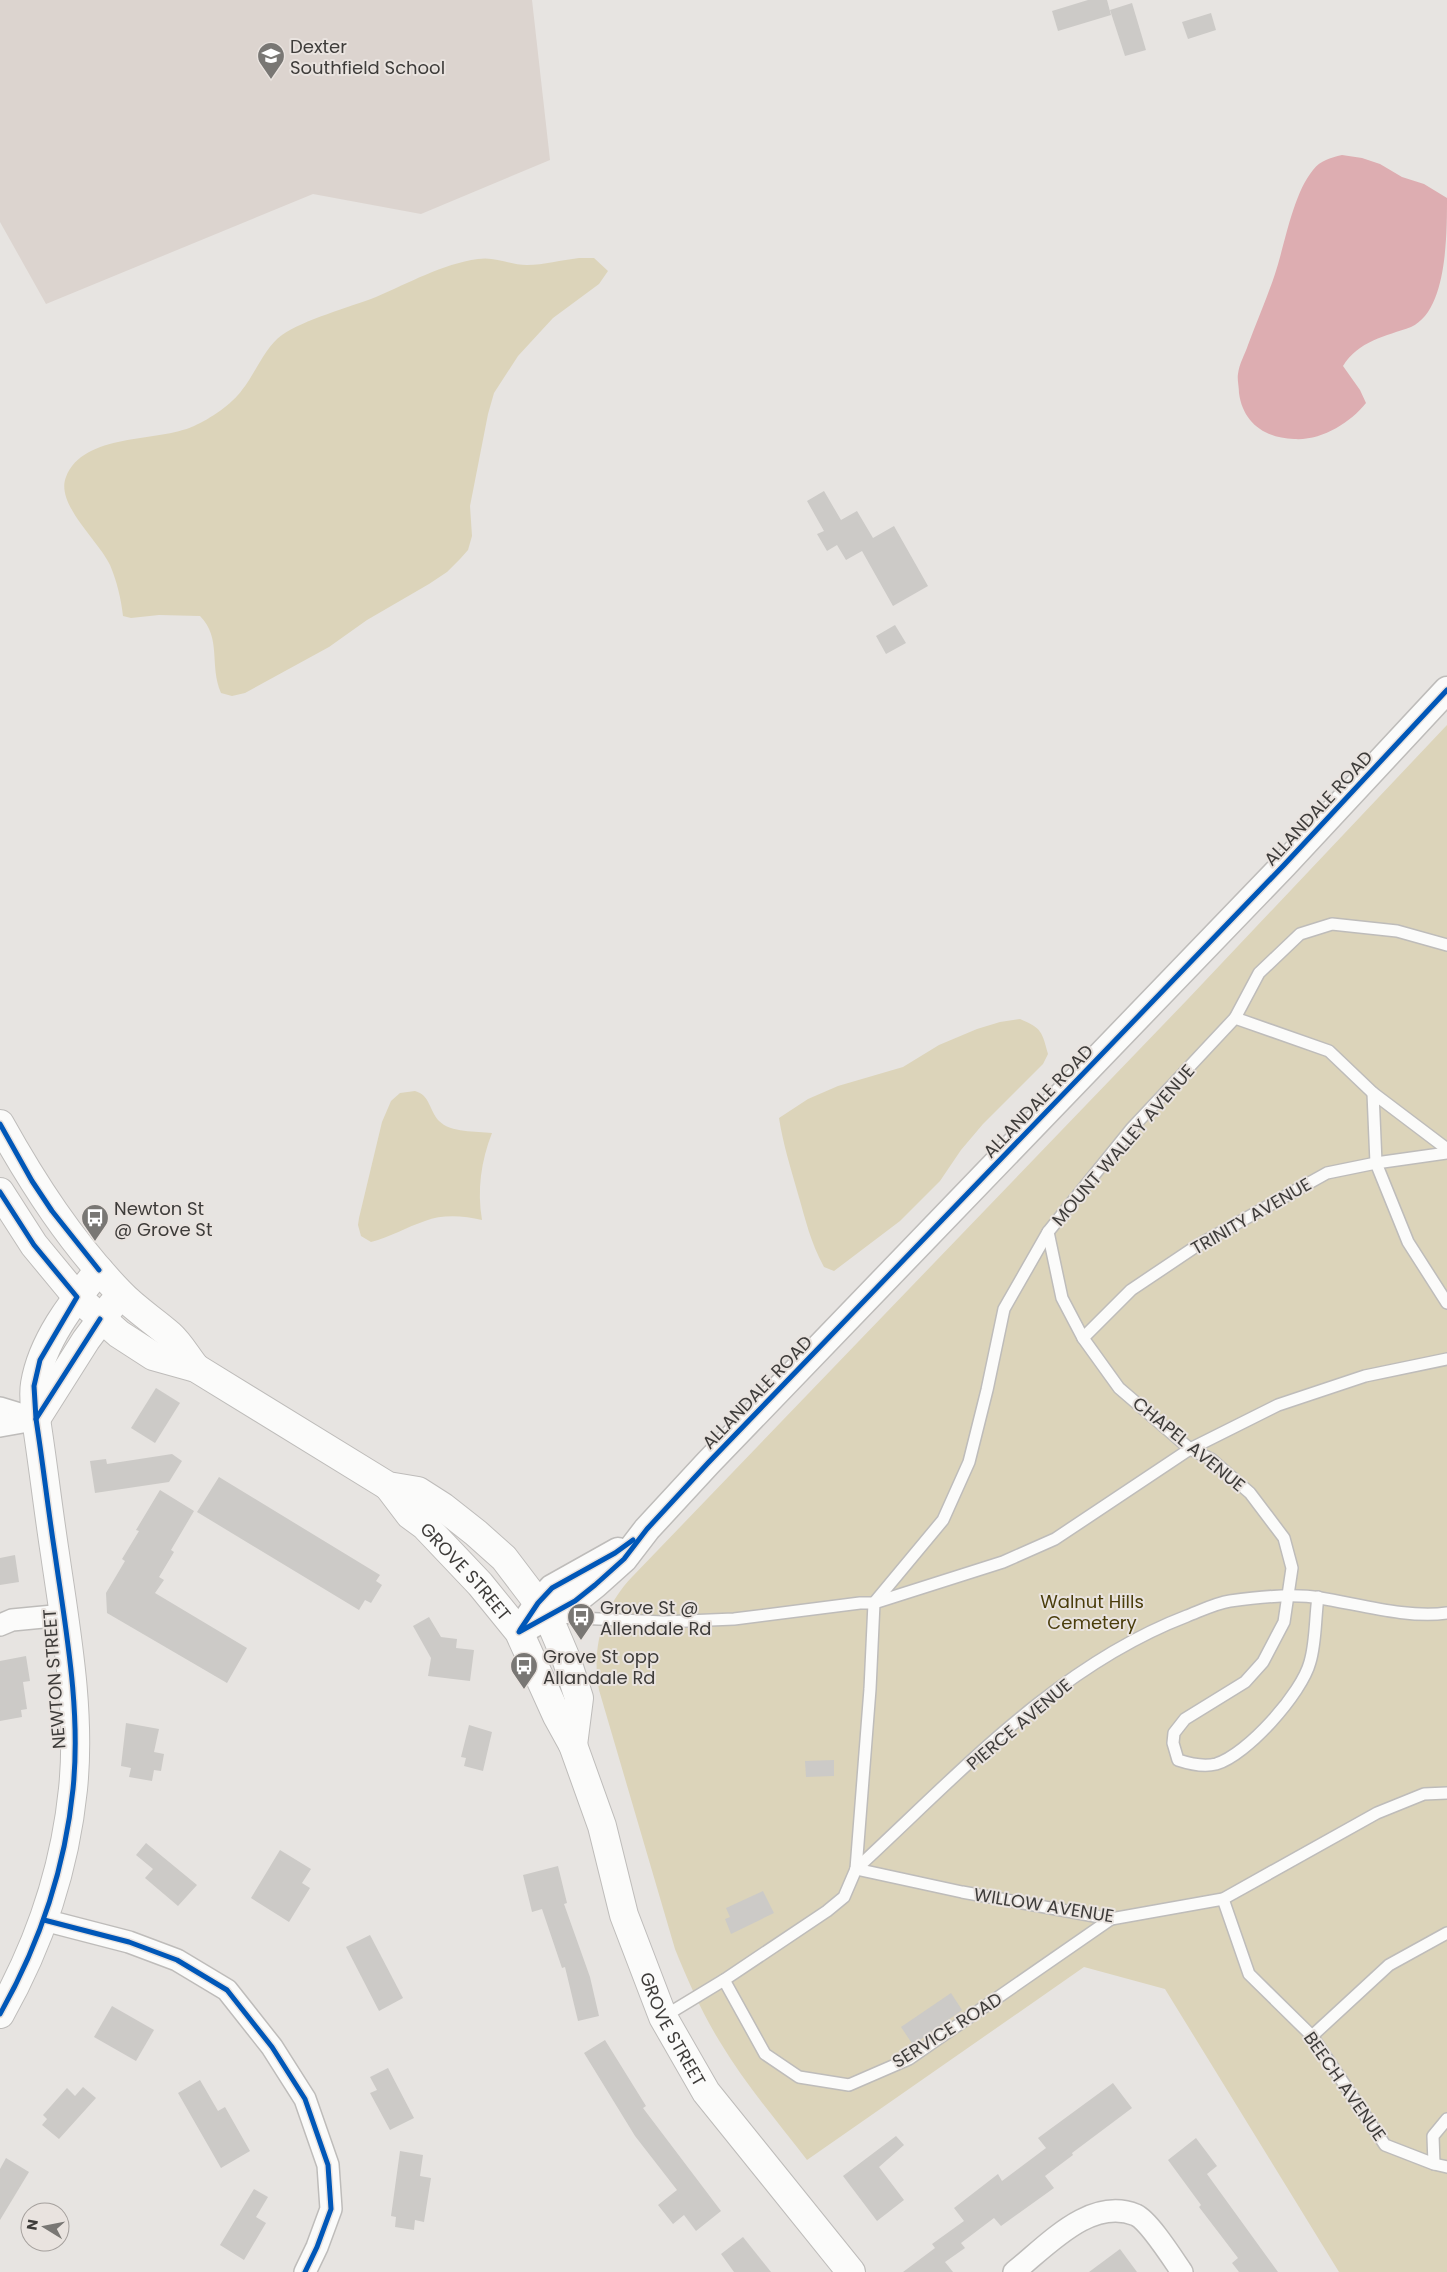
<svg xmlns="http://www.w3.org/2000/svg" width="1447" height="2272" font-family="Poppins,sans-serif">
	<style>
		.built { fill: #dcd4cf }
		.green { fill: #dcd4ba }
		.water { fill: #ddadb1 }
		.building { fill: #cccac7 }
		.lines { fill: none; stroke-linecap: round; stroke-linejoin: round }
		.service-casing { stroke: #bebcba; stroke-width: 14 }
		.minor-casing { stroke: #bebcba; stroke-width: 24 }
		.tertiary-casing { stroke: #bebcba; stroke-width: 29 }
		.secondary-casing { stroke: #bebcba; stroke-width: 30 }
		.service { stroke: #fbfbfa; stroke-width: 11 }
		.minor { stroke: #fbfbfa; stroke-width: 21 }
		.tertiary { stroke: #fbfbfa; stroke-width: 26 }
		.secondary { stroke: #fbfbfa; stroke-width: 28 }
		.cycleway-casing { stroke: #e9e3df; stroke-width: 8 }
		.cycleway { stroke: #0057b8; stroke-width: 5 }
		.labels { text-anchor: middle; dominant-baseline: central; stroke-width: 4; stroke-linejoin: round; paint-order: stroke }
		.poi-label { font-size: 18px; fill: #3e3c3a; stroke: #e9e3df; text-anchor: start }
		.street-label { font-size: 18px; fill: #3e3c3a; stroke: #e9e3df }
		.park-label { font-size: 18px; fill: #4a3d0b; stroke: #e9e3df }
	</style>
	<rect width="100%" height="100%" fill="#e7e4e1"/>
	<polygon class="built" points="0,0 532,0 550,160 421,214 313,194 46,304 0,222"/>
	<g class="green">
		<path d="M 579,258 L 594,258 L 608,271 L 599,284 L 553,318 L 518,356 L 494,393 L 488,414 L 470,506 L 472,536 L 468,550 L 460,559 L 447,572 L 429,584 L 367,620 L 329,647 L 245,693 L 232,696 L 221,693 C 209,665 222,638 200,616 L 159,615 L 131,618 L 123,616 C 121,598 117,582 110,565 C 99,541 55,504 66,477 C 84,432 157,443 194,426 C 210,419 232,404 242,390 C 255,374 265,347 282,335 C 303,320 350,307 376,297 C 409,283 442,264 478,259 C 495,256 510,265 527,265 C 544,265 561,260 579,258 Z"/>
		<path d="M 1447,725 L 1447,2272 L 1339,2272 L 1165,1989 L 1084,1967 L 807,2160 C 777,2121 745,2084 720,2042 C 702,2013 688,1981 675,1949 L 599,1690 C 591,1648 603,1607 632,1577 L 1187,1000 Z"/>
		<path d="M 1020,1019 C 1042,1028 1042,1032 1048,1054 L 1043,1064 L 983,1124 L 961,1150 L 940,1181 L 900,1221 L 834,1271 L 824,1267 C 810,1241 806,1221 798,1194 C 791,1169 783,1144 779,1118 L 808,1099 L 838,1086 L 903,1067 L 939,1045 L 977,1029 L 1000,1022 Z"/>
		<path d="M 415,1091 C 430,1095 429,1110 439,1121 C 451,1133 476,1131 492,1133 C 481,1161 477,1190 482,1220 C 464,1216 443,1214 425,1221 C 407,1227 390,1237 371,1242 L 361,1236 L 358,1225 L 359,1218 L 382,1122 L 391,1101 L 400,1093 Z"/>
	</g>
	<path class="water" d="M 1342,155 L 1362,158 L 1380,164 L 1402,177 L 1424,184 L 1447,198 C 1447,236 1447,311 1411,327 C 1386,336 1358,341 1343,366 L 1360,390 L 1366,403 C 1350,423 1321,441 1294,439 C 1265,438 1243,423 1239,393 C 1239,387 1237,379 1238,374 C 1239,364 1245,354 1248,345 C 1257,321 1267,298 1275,274 C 1285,244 1293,194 1313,170 C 1321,160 1330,158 1342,155 Z"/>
	<g class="building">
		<polygon points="1088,0 1107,0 1111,15 1058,31 1052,11"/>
		<polygon points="1132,3 1146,50 1125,56 1110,10"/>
		<polygon points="1211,13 1216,30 1188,39 1182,22"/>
		<polygon points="824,491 841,520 857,511 873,538 894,526 928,586 893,606 862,551 846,560 837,545 827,551 817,534 824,531 807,501"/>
		<polygon points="895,625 906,643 886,654 876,636"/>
		<polygon points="156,1388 180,1403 155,1443 131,1428"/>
		<polygon points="172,1454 182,1461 169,1482 95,1493 90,1461 106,1459 107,1464"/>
		<polygon points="219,1477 380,1575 376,1581 382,1585 371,1603 365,1600 359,1610 197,1512"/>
		<polygon points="160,1490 194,1511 171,1550 174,1552 159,1577 164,1580 155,1593 247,1648 227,1683 107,1613 106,1593 125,1561 122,1559 139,1531 136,1530"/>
		<polygon points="15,1555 19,1582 0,1585 0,1558"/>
		<polygon points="429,1617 441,1637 457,1639 456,1648 474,1650 470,1681 428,1676 431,1658 413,1626"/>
		<polygon points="26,1656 30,1681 23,1682 27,1709 21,1710 22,1717 0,1721 0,1661"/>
		<polygon points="126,1723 159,1729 154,1752 164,1754 161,1771 154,1770 152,1781 129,1777 131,1768 121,1766"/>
		<polygon points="469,1725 492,1732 483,1771 464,1766 466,1758 461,1757"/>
		<polygon points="834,1760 834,1776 806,1777 805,1761"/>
		<polygon points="146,1843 197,1885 178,1906 145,1878 153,1869 136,1855"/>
		<polygon points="280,1850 311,1869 302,1883 310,1888 289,1922 251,1898"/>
		<polygon points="558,1866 567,1903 564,1904 590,1977 599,2016 578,2021 565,1967 562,1968 542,1909 532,1912 523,1875"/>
		<polygon points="763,1891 774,1913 731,1934 725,1919 730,1917 726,1908"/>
		<polygon points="370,1935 403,1998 379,2011 346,1947"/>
		<polygon points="951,1993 962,2010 913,2045 901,2027"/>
		<polygon points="112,2006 154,2030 136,2061 94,2037"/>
		<polygon points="605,2040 646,2106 643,2108 721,2211 696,2231 684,2215 673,2224 658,2205 677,2190 635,2136 584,2053"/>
		<polygon points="388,2068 414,2118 390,2130 370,2093 377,2090 370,2077"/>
		<polygon points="200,2080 218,2111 225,2107 250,2151 221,2168 178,2093"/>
		<polygon points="1113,2083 1132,2108 1072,2153 1073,2155 1045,2176 1054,2188 1001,2226 994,2218 961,2243 965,2248 945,2262 953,2272 903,2272 935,2248 932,2244 964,2221 954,2208 998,2174 1002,2181 1046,2148 1038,2138"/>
		<polygon points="83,2087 96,2098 59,2139 42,2125 47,2119 43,2115 67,2088 75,2096"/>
		<polygon points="896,2136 904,2145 879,2167 904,2200 877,2221 843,2176"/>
		<polygon points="1196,2138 1217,2166 1207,2174 1278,2272 1239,2272 1232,2263 1238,2258 1199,2207 1201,2205 1168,2160"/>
		<polygon points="400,2151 423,2155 420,2176 431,2178 424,2222 415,2220 414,2230 395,2227 396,2217 391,2216"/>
		<polygon points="6,2158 29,2172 0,2220 0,2169"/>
		<polygon points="254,2189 268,2197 256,2217 266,2223 244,2260 220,2245"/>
		<polygon points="743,2237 771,2272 734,2272 721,2254"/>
		<polygon points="1120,2249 1137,2272 1089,2272"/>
	</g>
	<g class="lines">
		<defs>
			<g id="service">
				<polyline points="1235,1018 1329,1051 1373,1093 1447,1149"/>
				<polyline points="1373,1093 1376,1163 1408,1242 1447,1303"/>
				<path d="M 1048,1232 L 1062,1298 L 1083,1338 L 1119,1388 L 1190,1449 L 1211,1459 L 1250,1493 L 1284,1538 L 1292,1568 L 1284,1622 L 1263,1662 L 1245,1682 L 1185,1719 L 1174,1733 L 1173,1743 L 1178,1760 C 1190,1764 1204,1767 1216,1764 C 1247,1755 1302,1693 1310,1662 C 1316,1642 1315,1618 1318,1597"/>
				<polyline points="1083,1338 1131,1290 1198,1245 1327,1173 1376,1163 1447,1153"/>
				<polyline points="874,1603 943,1520 969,1462 987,1390 1004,1309 1048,1232 1132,1128 1235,1018 1259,973 1300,934 1332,924 1397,931 1447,945"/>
				<polyline points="557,1617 663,1622 734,1619 860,1603 874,1603 1003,1562 1055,1539 1190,1449 1278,1405 1365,1376 1447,1359"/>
				<polyline points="856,1869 962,1892 1111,1919 1223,1899 1377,1813 1424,1794 1447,1793"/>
				<polyline points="856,1869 870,1689 874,1603"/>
				<polyline points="1223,1899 1249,1974 1312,2036 1385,2145 1434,2164 1447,2167"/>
				<polyline points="724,1980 765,2054 799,2077 849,2085 909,2059 1111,1919"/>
				<path d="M 663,2017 L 724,1980 L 827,1911 L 844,1897 L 856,1869 C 957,1776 1056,1666 1187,1616 C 1200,1611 1216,1603 1230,1601 C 1258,1597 1292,1593 1320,1598 C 1358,1604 1409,1619 1447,1613"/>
				<polyline points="1312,2036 1389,1965 1447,1933"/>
				<polyline points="1434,2164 1433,2136 1447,2119"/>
			</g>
			<g id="minor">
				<polyline points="0,1408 36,1419"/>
				<polyline points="0,1426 34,1420"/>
				<polyline points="0,1625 12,1620 64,1615"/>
				<polyline points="44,1920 129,1942 177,1960 227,1990 272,2047 305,2099 328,2165 331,2209 317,2247 305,2272"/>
				<path d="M 1014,2272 C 1046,2247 1090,2196 1136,2215 C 1149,2221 1173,2259 1182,2272"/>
			</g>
			<g id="tertiary">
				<polyline points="526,1621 538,1603 552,1588 618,1551"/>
				<polyline points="519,1632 575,1601 595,1585 624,1559 647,1529 708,1463 1284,865 1447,690"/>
			</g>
			<g id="secondary">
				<path d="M 0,1124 C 34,1185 71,1242 120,1293 C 135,1309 153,1320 170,1335 C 180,1344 187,1357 196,1368"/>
				<polyline points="0,1192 34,1245 77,1297 119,1334 153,1356 196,1368 388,1486 418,1491 443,1507 476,1533 504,1558 548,1616 567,1661 579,1698 573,1745"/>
				<polyline points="36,1419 86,1340 112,1305"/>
				<path id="s1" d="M 388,1486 L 410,1515 L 425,1526 L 480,1584 L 519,1632 L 557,1716 L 573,1745 L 602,1826 L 624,1915 L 663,2017 L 706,2092 L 851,2272"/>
				<path d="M 0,2014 C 39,1945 65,1868 73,1789 C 81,1711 66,1631 55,1554 C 48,1509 43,1464 36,1419 C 35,1408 33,1395 35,1384 C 42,1341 72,1303 99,1270"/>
			</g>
		</defs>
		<use href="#service" class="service-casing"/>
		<use href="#minor" class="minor-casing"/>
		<use href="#tertiary" class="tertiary-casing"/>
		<use href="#secondary" class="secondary-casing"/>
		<use href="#service" class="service"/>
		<use href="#minor" class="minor"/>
		<use href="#tertiary" class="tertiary"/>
		<use href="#secondary" class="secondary"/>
		<defs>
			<g id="cycleway">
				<polyline points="0,1124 32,1181 52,1211 99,1270"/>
				<path d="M 0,1192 L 34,1245 L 77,1297 L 40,1360 L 34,1386 L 36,1419 C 43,1464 48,1509 55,1554 C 66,1631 81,1711 73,1789 C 65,1868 39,1945 0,2014"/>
				<polyline points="36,1419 100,1319"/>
				<polyline points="520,1630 538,1603 552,1588 615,1553 633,1540"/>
				<polyline points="519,1632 575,1601 595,1585 624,1559 647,1529 708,1463 1284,865 1447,690"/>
				<polyline points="44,1920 129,1942 177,1960 227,1990 272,2047 305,2099 328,2165 331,2209 317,2247 305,2272"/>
			</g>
		</defs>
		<use href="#cycleway" class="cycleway-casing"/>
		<use href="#cycleway" class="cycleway"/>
	</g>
	<defs>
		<symbol id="school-pin" viewBox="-11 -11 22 30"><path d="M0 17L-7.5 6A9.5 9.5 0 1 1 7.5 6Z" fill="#797774" stroke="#e9e3df"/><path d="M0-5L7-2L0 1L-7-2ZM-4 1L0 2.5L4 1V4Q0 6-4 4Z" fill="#fff"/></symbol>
		<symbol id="bus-pin" viewBox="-11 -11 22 30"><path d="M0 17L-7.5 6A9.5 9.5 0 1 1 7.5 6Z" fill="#797774" stroke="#e9e3df"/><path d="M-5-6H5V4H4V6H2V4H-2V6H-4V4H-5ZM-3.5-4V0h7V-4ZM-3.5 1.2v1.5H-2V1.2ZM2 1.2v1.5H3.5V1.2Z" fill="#fff"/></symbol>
	</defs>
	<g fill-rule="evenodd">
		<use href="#school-pin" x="255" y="40" width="32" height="43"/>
		<use href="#bus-pin" x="79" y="1202" width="32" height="43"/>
		<use href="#bus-pin" x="565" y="1601" width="32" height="43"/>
		<use href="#bus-pin" x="508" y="1650" width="32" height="43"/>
	</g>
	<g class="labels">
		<g class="poi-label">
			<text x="290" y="46">Dexter<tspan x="290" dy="21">Southfield School</tspan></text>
			<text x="114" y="1208">Newton St<tspan x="114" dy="21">@ Grove St</tspan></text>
			<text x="600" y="1607">Grove St @<tspan x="600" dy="21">Allendale Rd</tspan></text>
			<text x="543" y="1656">Grove St opp<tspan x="543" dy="21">Allandale Rd</tspan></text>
		</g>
		<g class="street-label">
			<text transform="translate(1318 808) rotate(-47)">ALLANDALE ROAD</text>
			<text transform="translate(1038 1101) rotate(-46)">ALLANDALE ROAD</text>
			<text transform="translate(1123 1145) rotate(-49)">MOUNT WALLEY AVENUE</text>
			<text transform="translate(1251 1216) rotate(-30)">TRINITY AVENUE</text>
			<text transform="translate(757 1392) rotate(-46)">ALLANDALE ROAD</text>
			<text transform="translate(1189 1444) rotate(39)">CHAPEL AVENUE</text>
			<text stroke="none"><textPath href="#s1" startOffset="116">GROVE STREET</textPath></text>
			<text transform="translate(54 1679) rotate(-94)">NEWTON STREET</text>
			<text transform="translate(1019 1724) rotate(-40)">PIERCE AVENUE</text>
			<text transform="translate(1044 1905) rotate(9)">WILLOW AVENUE</text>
			<text stroke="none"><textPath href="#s1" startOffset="624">GROVE STREET</textPath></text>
			<text transform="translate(947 2030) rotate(-32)">SERVICE ROAD</text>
			<text transform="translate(1345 2086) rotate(55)">BEECH AVENUE</text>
		</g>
		<g class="park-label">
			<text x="1092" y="1601">Walnut Hills<tspan x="1092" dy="21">Cemetery</tspan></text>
		</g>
	</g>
	<g transform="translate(45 2227) rotate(280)"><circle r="24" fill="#e9e3df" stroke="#a5a09d"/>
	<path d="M0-4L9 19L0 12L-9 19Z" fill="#797774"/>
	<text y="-8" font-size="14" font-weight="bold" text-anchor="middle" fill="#3e3c3a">N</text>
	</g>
</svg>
